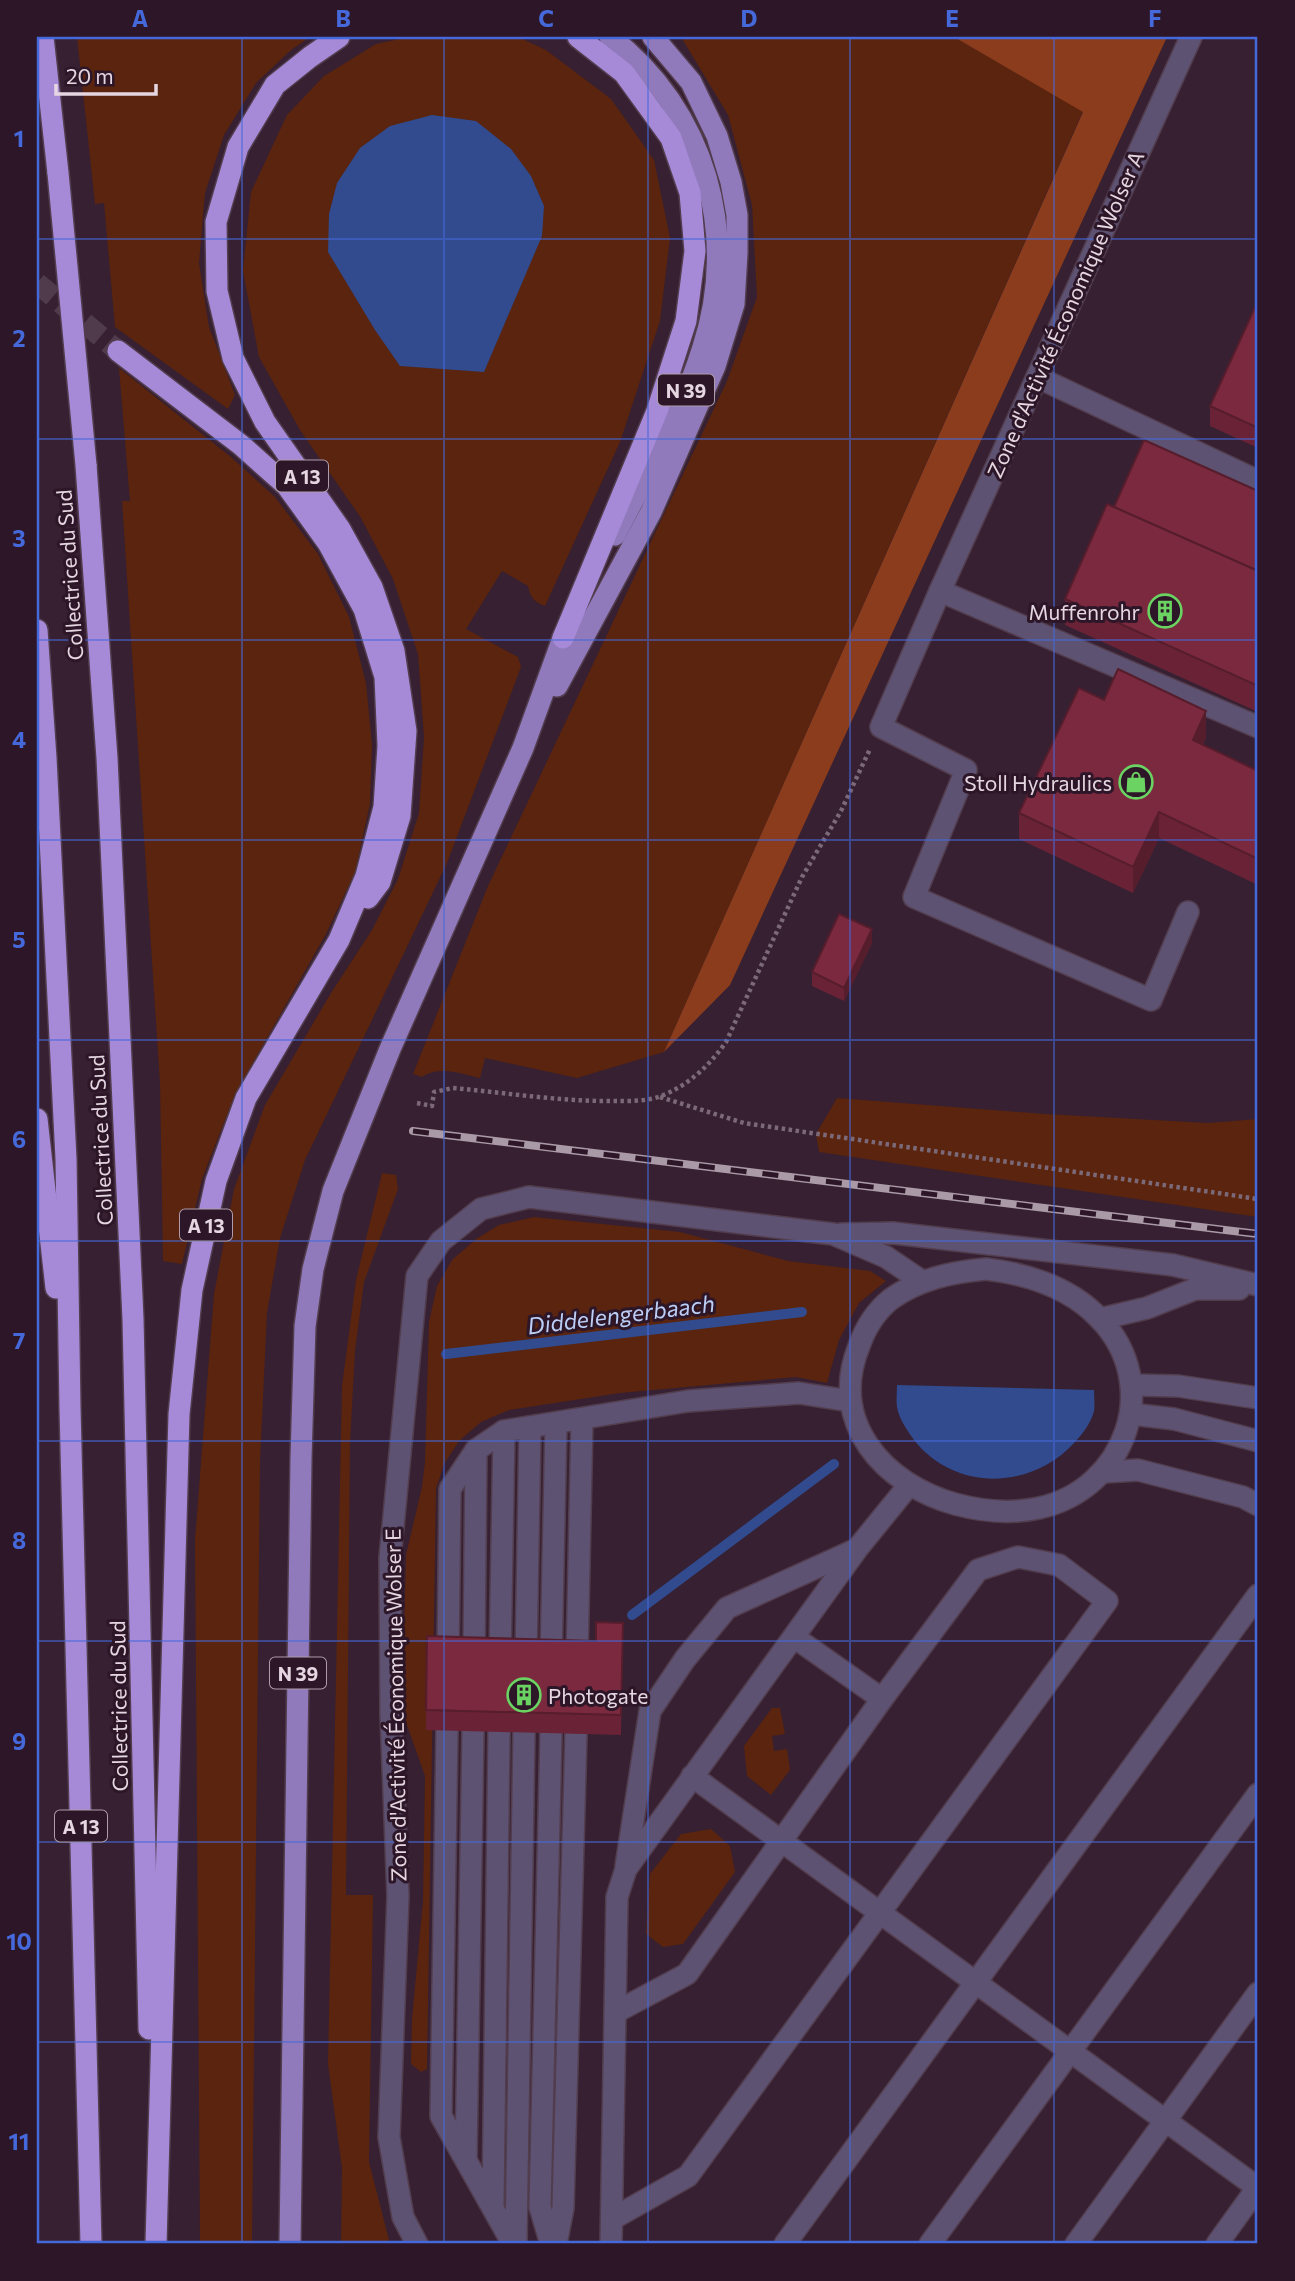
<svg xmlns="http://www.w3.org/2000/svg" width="1295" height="2281" font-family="Commissioner,sans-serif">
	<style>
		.green { fill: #5a240e }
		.forest { fill: #8a3c1c }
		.water { fill: #314b8e }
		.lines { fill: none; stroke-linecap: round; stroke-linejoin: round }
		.stream { stroke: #314b8e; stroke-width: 10 }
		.highway-tunnel { stroke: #503b4c; stroke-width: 21; stroke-dasharray: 21 10; stroke-linecap: butt }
		.minor-casing { stroke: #523d4e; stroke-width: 24 }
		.major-casing { stroke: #523d4e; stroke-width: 24 }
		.highway-casing { stroke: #523d4e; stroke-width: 24 }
		.path { stroke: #7c6978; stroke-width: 4.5; stroke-dasharray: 3.5 3.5; stroke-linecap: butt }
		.minor { stroke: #5d5272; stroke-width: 21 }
		.major { stroke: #917abb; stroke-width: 21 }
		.highway { stroke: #a68ad8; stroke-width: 21 }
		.rail-casing { stroke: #aa99a6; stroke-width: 8 }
		.rail { stroke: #2c1628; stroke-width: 5; stroke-dasharray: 16; stroke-linecap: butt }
		.highway-bridge-casing { stroke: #523d4e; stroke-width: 24; stroke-linecap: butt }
		.highway-bridge { stroke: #a68ad8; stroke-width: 21 }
		.wall { fill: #6a2336 }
		.shaded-wall { fill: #561d2c }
		.building { fill: #7b293f; stroke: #561d2c; stroke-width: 2 }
		.grid { fill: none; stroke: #4569da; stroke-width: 2; stroke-opacity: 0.55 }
		.labels { text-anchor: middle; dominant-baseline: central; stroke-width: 6; stroke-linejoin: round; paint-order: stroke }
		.shield { fill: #2c1628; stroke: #ae9caa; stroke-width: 2 }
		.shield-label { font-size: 19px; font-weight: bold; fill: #e5d6e1 }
		.street-label { font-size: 21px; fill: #e5d6e1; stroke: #2c1628 }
		.poi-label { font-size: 21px; fill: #e5d6e1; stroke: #2c1628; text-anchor: end }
		.water-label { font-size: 23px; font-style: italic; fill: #bccef5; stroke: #2c1628 }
		.neatline { fill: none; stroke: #4569da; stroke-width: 2.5 }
		.grid-label { font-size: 23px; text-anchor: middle; font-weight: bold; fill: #4569da }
	</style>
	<rect width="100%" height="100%" fill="#362032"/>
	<g class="green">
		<polygon points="77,37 310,37 291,50 256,83 224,135 205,193 199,263 209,327 235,395 228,409 115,327 104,203 95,204"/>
		<path d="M 409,37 L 518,37 L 546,50 L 611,99 L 654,160 L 670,238 L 660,321 L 620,442 L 545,606 C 534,602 530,597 528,586 L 502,571 L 466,629 L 518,657 L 521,667 L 447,863 L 305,1160 L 280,1238 L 267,1313 L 260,1461 L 252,2244 L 200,2244 L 195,1540 L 214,1294 L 234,1189 L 265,1105 L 331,993 L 372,930 L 398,879 L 419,813 L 424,737 L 418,654 L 393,579 L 361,518 L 300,430 L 259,357 L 243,271 L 251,192 L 287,115 L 324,76 L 376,44 Z"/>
		<path d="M 681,37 L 954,37 L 1083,111 L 664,1052 L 577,1078 L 485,1058 L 480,1078 C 462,1074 439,1065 422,1077 L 413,1074 L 488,886 L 727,381 L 757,297 L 752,205 L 728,115 Z"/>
		<polygon points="119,368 231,457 275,497 318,554 349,617 366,683 372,745 370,804 355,872 326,934 235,1094 202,1179 182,1264 163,1261 160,1083 122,501 130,501"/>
		<polygon points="837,1098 1045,1114 1208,1123 1258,1119 1258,1217 819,1152 816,1134"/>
		<polygon points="382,1173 396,1175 398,1189 364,1282 355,1351 350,1443 346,1895 373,1895 369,2162 390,2244 341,2244 342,2168 328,2064 342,1386 356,1280"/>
		<polygon points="534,1217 680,1232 788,1261 870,1271 886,1281 859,1303 839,1340 827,1383 796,1377 620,1393 509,1410 481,1422 459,1441 444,1464 436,1489 427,2069 421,2072 411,2064 412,2019 423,1901 425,1776 402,1711 406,1555 422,1487 425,1462 429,1322 437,1286 452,1260 476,1239 499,1225"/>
		<polygon points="772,1708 780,1708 785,1734 772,1736 774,1751 787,1749 790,1770 771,1795 747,1776 744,1746"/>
		<polygon points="711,1829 730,1846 735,1872 683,1944 663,1947 646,1934 650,1874 681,1834"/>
	</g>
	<polygon class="forest" points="954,37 1167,37 730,985 664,1052 1083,112"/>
	<g class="water">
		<polygon points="432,115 476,121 511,149 531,176 544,206 542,236 484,372 400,366 375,330 328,252 329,214 337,183 360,148 390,126"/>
		<path d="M 897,1385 L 1094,1390 C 1094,1397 1095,1405 1094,1411 C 1091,1423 1082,1435 1074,1443 C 1031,1490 955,1492 914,1440 C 907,1430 899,1419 897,1407 C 896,1400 897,1392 897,1385 Z"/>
	</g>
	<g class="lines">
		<g class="stream">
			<polyline points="446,1354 802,1312"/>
			<polyline points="632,1615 834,1464"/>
		</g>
		<polyline class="highway-tunnel" points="37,283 118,351"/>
		<defs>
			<g id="minor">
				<polyline points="1037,377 1258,481"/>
				<polyline points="940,591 1258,727"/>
				<polyline points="1188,912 1151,1000 914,897 966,770 881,727 940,591 1191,37"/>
				<polyline points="841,1234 893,1233 1173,1265 1258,1285"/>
				<path d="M 986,1269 C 1028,1274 1070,1287 1100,1319 C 1163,1385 1126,1489 1039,1508 C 1012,1514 981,1511 955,1504 C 884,1484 828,1423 859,1346 C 865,1329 876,1311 891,1299 C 919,1279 952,1272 986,1269 Z"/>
				<polyline points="1100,1319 1147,1308 1195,1289 1239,1289"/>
				<polyline points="1131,1385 1178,1386 1258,1398"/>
				<polyline points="1131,1414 1174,1419 1258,1441"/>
				<polyline points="1104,1472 1138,1470 1243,1497 1258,1505"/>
				<polyline points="448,1657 450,1489 476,1450 504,1431 688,1401 799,1393 850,1401"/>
				<polyline points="474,1658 476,1450"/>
				<polyline points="500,1659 504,1431"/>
				<polyline points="526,1659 530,1427"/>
				<polyline points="551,1660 556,1423"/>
				<polyline points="577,1660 582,1419"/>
				<polyline points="447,1730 441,2116 513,2244"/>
				<polyline points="551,1733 540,2207 551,2244"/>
				<polyline points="692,1776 1258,2188"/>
				<polyline points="626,1866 650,1711 685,1659 727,1608 855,1550"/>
				<polyline points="616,2012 687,1974 882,1699 794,1637"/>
				<polyline points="466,2159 473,1731"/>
				<polyline points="493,2205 499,1732"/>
				<polyline points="612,2219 688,2176 1107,1601 1059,1565 1018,1557 978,1570 882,1699"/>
				<polyline points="417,2244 403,2217 389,2137 398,1896 391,1714 390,1558 417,1276 441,1241 481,1209 529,1197 833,1234 886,1257 923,1282"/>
				<polyline points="516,2244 524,1733"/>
				<polyline points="556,2244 563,2208 576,1734"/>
				<polyline points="611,2244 617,1897 626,1869 857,1549 909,1485"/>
				<polyline points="785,2244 1258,1595"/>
				<polyline points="930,2244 1258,1794"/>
				<polyline points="1076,2244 1258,1993"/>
				<polyline points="1217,2244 1258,2187"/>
			</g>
			<g id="major">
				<path d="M 610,37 C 705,110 740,234 703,347 C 683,413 646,474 615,535"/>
				<polyline points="557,686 651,512 715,366 734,304 737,253 737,215 731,182 717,136 691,82 653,37"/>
				<polyline points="290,2244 301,1458 305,1326 313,1269 333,1191 390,1049 523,748 563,638 570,623"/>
			</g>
			<g id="highway">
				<polyline points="43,37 58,173"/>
				<polyline points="339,37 310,57 275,85 238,147 216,222 217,291 233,358 265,422 340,529 372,587 394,651 406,731 400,816 380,882 368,898"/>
				<polyline points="118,351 241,445 287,486 328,543 364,609 385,677 388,746 384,807 366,876 339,940 246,1098 216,1181 192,1290 179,1414 156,2244"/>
				<polyline points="86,465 107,758 133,1319 149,2029"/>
				<polyline points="37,630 46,758 66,1159 70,1408 91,2244"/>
				<polyline points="563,638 657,411 686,321 695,251 690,193 671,138 624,73 578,37"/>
				<polyline points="37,1119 56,1288"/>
			</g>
		</defs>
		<use href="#minor" class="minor-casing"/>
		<use href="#major" class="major-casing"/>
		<use href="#highway" class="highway-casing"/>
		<g class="path">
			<polyline points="660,1097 744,1123 1258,1199"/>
			<path d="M 417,1103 L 432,1106 L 434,1092 L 453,1088 C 508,1093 564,1102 619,1101 C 632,1101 649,1101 661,1096 C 689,1085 709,1066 726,1042 L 802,877 L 841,811 L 870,749"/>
		</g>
		<use href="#minor" class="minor"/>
		<use href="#major" class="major"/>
		<use href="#highway" class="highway"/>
		<defs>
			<polyline id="rail" points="413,1131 1258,1234"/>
		</defs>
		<use href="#rail" class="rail-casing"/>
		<use href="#rail" class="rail"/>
		<defs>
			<polyline id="highway-bridge" points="58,173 86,465"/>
		</defs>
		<use href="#highway-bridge" class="highway-bridge-casing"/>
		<use href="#highway-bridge" class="highway-bridge"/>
	</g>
	<g class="wall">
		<polygon points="1258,301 1258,448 1210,426 1210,406"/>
		<polygon points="1258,491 1258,712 1065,625 1065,599 1114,507"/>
		<polygon points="1104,700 1206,737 1203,745 1258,771 1258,885 1159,838 1133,893 1019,839 1019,813"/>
		<polygon points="872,943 844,1001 812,986 812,972"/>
		<polygon points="623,1623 621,1735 426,1730 426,1710 596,1641"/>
	</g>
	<g class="shaded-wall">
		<polygon points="1206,711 1206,737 1193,766 1193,740"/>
		<polygon points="1159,812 1159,838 1133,893 1133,867"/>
		<polygon points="872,929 872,943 844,1001 844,988"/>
	</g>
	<g class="building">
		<polygon points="1258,301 1258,428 1210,406"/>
		<polygon points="1144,440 1258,491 1258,571 1114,507"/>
		<polygon points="1107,504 1258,571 1258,686 1065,599"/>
		<polygon points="1118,669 1206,711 1193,740 1258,771 1258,859 1159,812 1133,867 1019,813 1079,688 1104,700"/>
		<polygon points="839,914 872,929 844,988 812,972"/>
		<polygon points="596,1622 623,1623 621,1715 426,1710 427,1636 596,1641"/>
	</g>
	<path class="grid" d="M 242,37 L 242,2244M 444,37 L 444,2244M 648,37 L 648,2244M 850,37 L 850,2244M 1054,37 L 1054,2244M 37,239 L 1258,239M 37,439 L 1258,439M 37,640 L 1258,640M 37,840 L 1258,840M 37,1040 L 1258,1040M 37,1241 L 1258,1241M 37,1441 L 1258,1441M 37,1641 L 1258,1641M 37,1842 L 1258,1842M 37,2042 L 1258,2042"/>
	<defs>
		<symbol id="building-ring" viewBox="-11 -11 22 22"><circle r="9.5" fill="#2c1628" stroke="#6bd362" stroke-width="1.5"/><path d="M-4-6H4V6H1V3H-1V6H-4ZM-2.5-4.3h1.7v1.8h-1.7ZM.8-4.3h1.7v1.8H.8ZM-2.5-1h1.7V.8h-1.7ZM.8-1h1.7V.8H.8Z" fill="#6bd362"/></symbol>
		<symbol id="shop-ring" viewBox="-11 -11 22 22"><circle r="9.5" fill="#2c1628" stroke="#6bd362" stroke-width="1.5"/><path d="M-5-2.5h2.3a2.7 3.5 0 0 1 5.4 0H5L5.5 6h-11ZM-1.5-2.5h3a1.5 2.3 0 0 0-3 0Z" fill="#6bd362"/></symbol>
	</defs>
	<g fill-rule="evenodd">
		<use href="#building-ring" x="1146" y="592" width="38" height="38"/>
		<use href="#shop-ring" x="1117" y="763" width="38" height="38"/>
		<use href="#building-ring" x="505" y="1676" width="38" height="38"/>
	</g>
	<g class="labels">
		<g class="shield">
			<rect x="658" y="374.5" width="56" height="31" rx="5"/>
			<rect x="276" y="460.5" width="52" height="31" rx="5"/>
			<rect x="180" y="1209.5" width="52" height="31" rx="5"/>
			<rect x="270" y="1657.5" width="56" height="31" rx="5"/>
			<rect x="55" y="1810.5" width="52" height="31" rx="5"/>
		</g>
		<g class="shield-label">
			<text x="686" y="390">N 39</text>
			<text x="302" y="476">A 13</text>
			<text x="206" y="1225">A 13</text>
			<text x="298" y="1673">N 39</text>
			<text x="81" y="1826">A 13</text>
		</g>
		<g class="street-label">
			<text transform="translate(1065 314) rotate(-66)">Zone d'Activité Économique Wolser A</text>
			<text transform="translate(69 575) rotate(-94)">Collectrice du Sud</text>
			<text transform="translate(100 1140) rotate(-93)">Collectrice du Sud</text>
			<text transform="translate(395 1705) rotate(-91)">Zone d'Activité Économique Wolser E</text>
			<text transform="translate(118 1706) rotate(-91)">Collectrice du Sud</text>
		</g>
		<g class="poi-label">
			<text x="1140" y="611">Muffenrohr</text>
			<text x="1112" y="782">Stoll Hydraulics</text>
			<text x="548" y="1695" text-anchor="start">Photogate</text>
		</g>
		<g class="water-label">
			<text transform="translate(621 1314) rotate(-7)">Diddelengerbaach</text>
		</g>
	</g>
	<rect width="1295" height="2281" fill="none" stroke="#2c1628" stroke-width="77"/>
	<path d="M56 84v10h100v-10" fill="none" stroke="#e5d6e1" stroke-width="3.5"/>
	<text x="66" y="84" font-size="21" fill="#e5d6e1" stroke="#2c1628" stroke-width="5" paint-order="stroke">20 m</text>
	<rect x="38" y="38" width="1218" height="2204" class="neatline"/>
	<g class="grid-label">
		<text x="140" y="27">A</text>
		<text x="343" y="27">B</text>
		<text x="546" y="27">C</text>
		<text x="749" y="27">D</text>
		<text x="952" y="27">E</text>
		<text x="1155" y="27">F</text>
		<text x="19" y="147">1</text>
		<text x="19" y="347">2</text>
		<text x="19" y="547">3</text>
		<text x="19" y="748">4</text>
		<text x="19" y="948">5</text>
		<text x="19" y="1148">6</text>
		<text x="19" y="1349">7</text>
		<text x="19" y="1549">8</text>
		<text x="19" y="1750">9</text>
		<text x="19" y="1950">10</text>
		<text x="19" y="2150">11</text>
	</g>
</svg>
